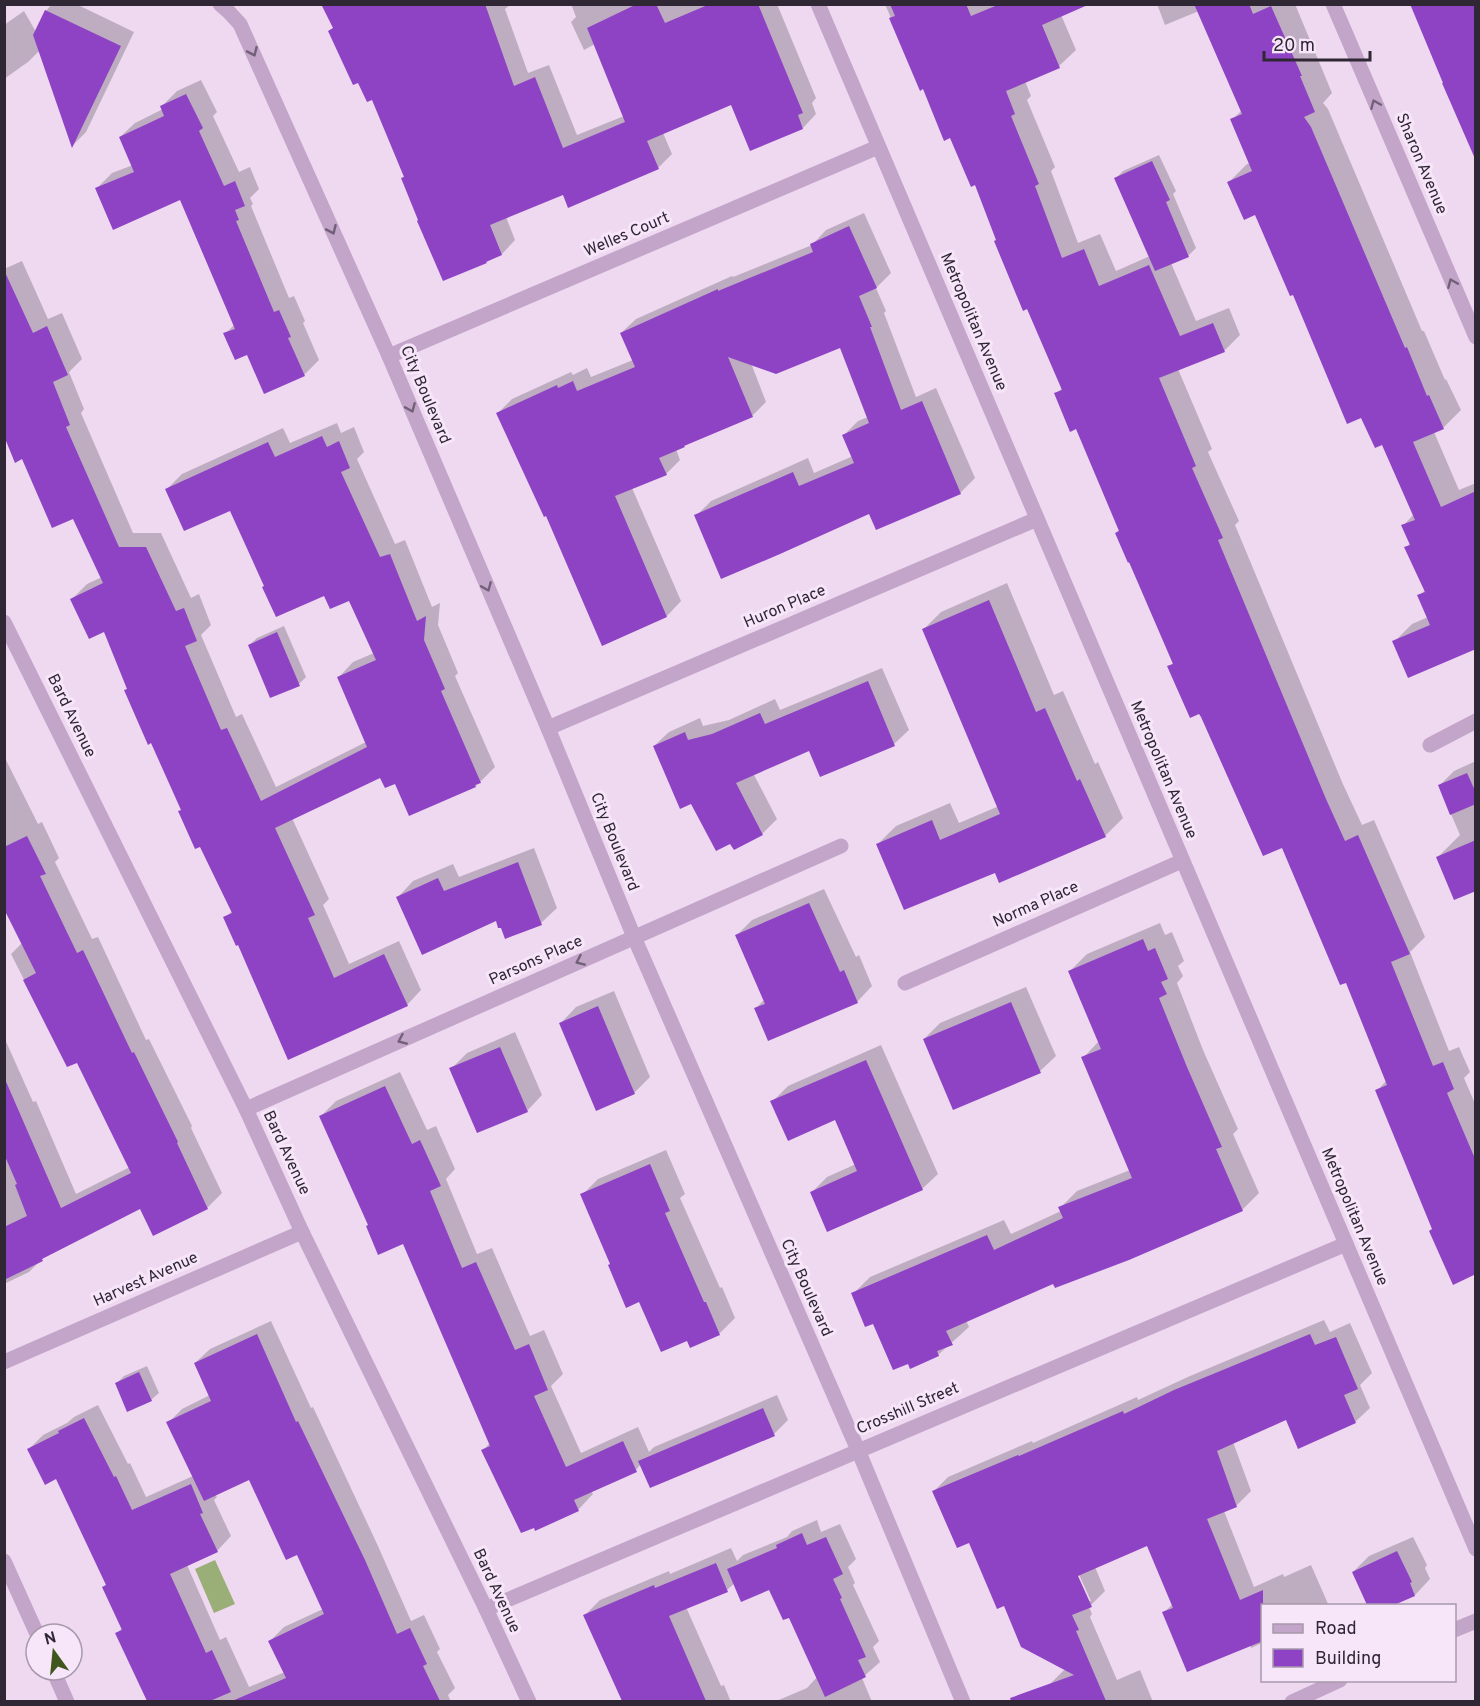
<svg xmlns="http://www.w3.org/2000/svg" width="1480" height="1706" font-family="Overpass,sans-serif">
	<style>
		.water { fill: #9aae78 }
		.shadow { fill: #0003; fill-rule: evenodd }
		.building { fill: #8e43c5 }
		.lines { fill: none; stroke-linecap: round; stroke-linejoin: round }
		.minor { stroke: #c2a5c9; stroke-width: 15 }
		.tertiary { stroke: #c2a5c9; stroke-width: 15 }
		.oneway { stroke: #726078 }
		.labels { text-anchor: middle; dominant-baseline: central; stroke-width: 6; stroke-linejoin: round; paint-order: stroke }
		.street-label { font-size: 16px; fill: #302735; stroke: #f7e5f9 }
	</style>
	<rect width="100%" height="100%" fill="#eed9f1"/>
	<polygon class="water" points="215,1560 235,1604 214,1613 195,1569"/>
	<g class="shadow">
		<polygon points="52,4 76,4 134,32 86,132 73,145 40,50 28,62 4,79 4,25 24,11 36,32 46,11"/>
		<polygon points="324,4 511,4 505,9 528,73 549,65 577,135 624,116 595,44 584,50 571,22 576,17 571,4 777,4 816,98 812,103 816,114 803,128 732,103 663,133 672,154 658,168 564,193 506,217 515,240 502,254 489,259 486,262 402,178 405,176 373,98 330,31 334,27"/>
		<polygon points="885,4 1062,4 1059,10 1076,50 1059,66 1025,81 1031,96 1027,100 1055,167 1051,171 1078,243 1100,234 1116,271 1150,256 1116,178 1123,171 1159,155 1176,191 1173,194 1196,248 1188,256 1171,263 1196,321 1229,308 1240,335 1224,351 1178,369 1212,449 1208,452 1239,521 1235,525 1342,782 1362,825 1374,820 1425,937 1410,952 1449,1051 1459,1047 1470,1072 1464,1078 1476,1106 1476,1273 1433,1228 1377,1091 1386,1081 1346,981 1283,846 1202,716 1169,667 1174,662 1116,533 1120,529 1077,427 1056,394 1063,387 997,240 975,183 907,56"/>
		<polygon points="1157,4 1295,4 1332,93 1323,103 1328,109 1422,331 1424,331 1445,380 1446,379 1461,410 1443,428 1434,432 1459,490 1476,483 1476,647 1394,642 1412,624 1428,617 1419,596 1425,590 1406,548 1411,542 1403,526 1414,514 1383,443 1361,416 1293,293 1256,213 1229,182 1247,164 1251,163 1232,120 1242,110 1199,11 1165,25"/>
		<polygon points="201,80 217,112 213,116 239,172 250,167 259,189 250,198 253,204 251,206 289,298 294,296 305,321 303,323 319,360 304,375 248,353 225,334 235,324 181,198 97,188 112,173 133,165 120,137 135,123 163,109 162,106 177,91"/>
		<polygon points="864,213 891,273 876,288 886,311 884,313 916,397 936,388 975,478 960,493 870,512 696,516 711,501 808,458 814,473 853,456 844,435 858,421 868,417 841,346 751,363 766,402 752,416 676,449 680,460 666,474 632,488 681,601 667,616 603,644 547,514 498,413 512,399 571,372 573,375 587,368 591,377 633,360 621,333 636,319 732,276 733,277 812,245 826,230"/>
		<polygon points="22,261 48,319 62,313 82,359 69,372 84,409 81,413 133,533 161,533 191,598 199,594 211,625 201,635 236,717 242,714 276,787 366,742 339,677 353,662 374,653 350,599 325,594 265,586 231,509 167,489 182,474 283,428 290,443 337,423 341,433 354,427 364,452 357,459 395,544 405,540 432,607 440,603 438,625 458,673 455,676 495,767 476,786 410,814 396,782 381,776 292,818 329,899 323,905 349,964 399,941 421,990 407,1005 288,1058 238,943 225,918 232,911 182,809 128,688 105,630 72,599 87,584 102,577 74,517 4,417 4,269"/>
		<polygon points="1007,583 1054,695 1063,691 1095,764 1098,762 1123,818 1105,836 995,871 878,844 896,826 950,803 959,823 999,806 923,630 941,612"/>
		<polygon points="284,626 306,677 299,684 249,645 257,638"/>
		<polygon points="882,668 909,730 894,744 821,775 810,749 753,773 777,819 762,834 735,848 692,802 654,746 669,732 700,718 703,726 729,720 775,699 780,710"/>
		<polygon points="4,756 38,824 42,822 59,858 55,862 92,939 98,937 146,1040 149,1039 192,1126 191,1128 222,1193 207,1208 141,1207 47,1254 29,1272 4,1284 4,1037 33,1102 36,1101 76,1194 130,1167 78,1061 67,1065 11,954 22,943 4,906"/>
		<polygon points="1476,761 1476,889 1438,857 1460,835 1439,786 1454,771"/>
		<polygon points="534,848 557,908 541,923 398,897 413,881 453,864 459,877"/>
		<polygon points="824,889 856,957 859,955 872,986 857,1002 755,1009 765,999 737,935 752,920"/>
		<polygon points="1160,923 1165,935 1172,932 1184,961 1178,966 1183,976 1177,983 1203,1050 1238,1129 1233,1134 1259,1193 1242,1210 1053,1282 966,1320 969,1327 938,1355 874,1322 853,1294 870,1277 1004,1220 1011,1234 1061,1211 1060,1208 1077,1191 1130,1170 1083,1058 1099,1041 1070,971 1087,954"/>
		<polygon points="1026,987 1056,1056 1040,1071 924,1039 940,1023"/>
		<polygon points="614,991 650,1077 634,1093 561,1023 576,1007"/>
		<polygon points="515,1032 542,1095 527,1111 451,1069 467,1053"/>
		<polygon points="881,1045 938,1174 922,1189 812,1192 827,1177 856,1164 836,1118 772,1102 788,1086"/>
		<polygon points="400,1072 427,1130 436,1126 455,1169 446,1179 477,1254 492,1248 530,1336 544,1330 563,1374 551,1386 581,1453 638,1427 649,1452 654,1447 777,1395 788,1420 774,1434 650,1486 641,1464 636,1470 591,1491 593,1494 578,1510 534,1526 483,1450 490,1443 404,1242 369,1225 321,1116 336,1101"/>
		<polygon points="666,1150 685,1194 680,1198 720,1288 722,1287 735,1318 719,1334 691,1346 688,1339 640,1300 612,1263 582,1195 598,1179"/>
		<path d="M 1324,1320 L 1330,1332 L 1350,1323 L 1372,1373 L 1360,1385 L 1370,1408 L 1355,1422 L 1286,1418 L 1233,1442 L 1251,1491 L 1236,1506 L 1224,1511 L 1254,1587 L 1283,1574 L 1284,1577 L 1311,1565 L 1329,1606 L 1262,1606 L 1262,1643 L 1251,1648 L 1250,1644 L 1164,1612 L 1173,1604 L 1147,1544 L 1095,1567 L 1105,1591 L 1089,1607 L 1092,1614 L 1090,1617 L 1117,1680 L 1140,1670 L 1153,1702 L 1056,1702 L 1049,1685 L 1063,1671 L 1066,1669 L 1005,1604 L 970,1541 L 934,1491 L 948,1477 L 1032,1441 L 1033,1443 L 1137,1397 L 1138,1400 L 1190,1376 ZM 1076,1568 L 1091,1601 L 1087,1601 L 1074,1569 Z"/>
		<path d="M 271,1321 L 311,1408 L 313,1407 L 378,1546 L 411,1621 L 424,1615 L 440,1649 L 437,1652 L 455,1688 L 448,1695 L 451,1702 L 148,1702 L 117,1633 L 122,1628 L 104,1587 L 107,1584 L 57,1477 L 29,1449 L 43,1435 L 67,1423 L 74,1417 L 98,1405 L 128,1464 L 130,1463 L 146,1497 L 193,1476 L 168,1423 L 182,1409 L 210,1395 L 195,1363 L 210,1349 ZM 250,1478 L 298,1553 L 323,1609 L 284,1627 L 270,1641 L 285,1672 L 249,1687 L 226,1637 L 220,1640 L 187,1565 L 217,1551 L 231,1536 L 214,1500 L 217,1497 L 215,1494 Z"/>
		<polygon points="147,1366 159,1393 151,1400 117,1383 124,1376"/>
		<polygon points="817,1520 821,1532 840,1524 856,1559 848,1567 855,1583 853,1585 879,1641 873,1647 880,1662 862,1678 872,1702 774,1702 807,1688 817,1677 790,1616 770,1588 735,1583 727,1590 686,1607 721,1686 724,1685 731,1702 623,1702 585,1615 600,1600 669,1571 670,1574 731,1548 737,1561 743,1555 787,1537 792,1531"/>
		<polygon points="1413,1537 1427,1565 1425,1568 1430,1579 1415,1595 1390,1606 1369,1606 1353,1572 1369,1556"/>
	</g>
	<g class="building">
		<polygon points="321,4 485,4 514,86 535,77 563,148 625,122 587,28 637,4 656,4 665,23 710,4 758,4 803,113 798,115 803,129 750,151 731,105 647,141 659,169 568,208 563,195 490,225 502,255 486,262 487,263 443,281 417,221 418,220 401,178 404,177 372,100 367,102 358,83 353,85 328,31 333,28"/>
		<polygon points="890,4 966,4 971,16 1000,4 1090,4 1042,25 1060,68 1006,91 1015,114 1011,116 1039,184 1035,186 1062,258 1084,249 1099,286 1149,265 1180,336 1213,323 1225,352 1159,378 1196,466 1192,468 1223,538 1218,540 1326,799 1345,841 1358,835 1410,954 1391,962 1433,1066 1443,1062 1454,1089 1447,1093 1476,1161 1476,1274 1453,1285 1429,1231 1432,1229 1375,1090 1387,1085 1346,983 1340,985 1282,848 1263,856 1201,717 1199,714 1190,718 1167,666 1173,664 1129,562 1128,563 1115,533 1119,531 1076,429 1070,432 1054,393 1062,390 1027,309 1023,311 994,241 996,240 975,185 971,187 950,138 944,141 923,89 920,91 889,18 895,16"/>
		<polygon points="1194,4 1249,4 1253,14 1271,6 1302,76 1300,76 1315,112 1304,117 1311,127 1405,348 1407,347 1427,396 1429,395 1444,429 1413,442 1441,507 1476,491 1476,649 1408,678 1392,641 1430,625 1417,595 1425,592 1404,547 1410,545 1401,525 1415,520 1382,445 1375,448 1361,418 1347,424 1293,295 1290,296 1255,215 1244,220 1227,182 1252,171 1230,119 1242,114"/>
		<polygon points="1410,4 1476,4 1476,161 1442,83 1443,83"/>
		<polygon points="45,10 121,46 72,148 33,35"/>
		<polygon points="186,94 203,128 199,131 224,186 235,181 245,206 235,210 239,220 236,221 274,312 279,310 291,337 288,338 305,376 264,394 247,355 235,360 223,333 235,329 180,200 113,230 95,188 134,172 119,137 164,116 160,106"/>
		<polygon points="1152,161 1170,200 1166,202 1189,257 1155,271 1114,178"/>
		<polygon points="849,226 877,288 859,296 872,327 870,327 901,410 922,401 961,494 876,530 869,514 780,554 721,579 694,515 793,472 799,486 854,463 842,435 869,423 840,348 776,374 728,357 753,417 684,446 685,447 659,458 667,475 615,496 667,617 602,646 546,516 544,517 496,413 557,385 558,388 573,381 577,391 635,367 620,333 718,289 718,291 813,252 810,244"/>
		<polygon points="4,270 33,333 47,326 68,375 53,382 70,425 66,427 119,547 146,547 176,611 184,608 197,641 185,646 221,730 227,728 261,801 367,747 337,677 376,660 349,601 330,609 324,596 276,617 262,587 264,586 230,511 184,531 165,489 268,442 275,457 322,436 327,447 339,441 350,468 341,472 380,557 390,554 417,621 426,616 424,640 445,689 441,691 481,783 475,785 476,787 409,816 395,784 385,788 380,778 275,828 315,915 308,918 334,978 384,954 408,1006 288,1060 238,945 236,946 223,917 232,913 200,847 195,849 178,811 181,810 151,743 148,745 124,690 127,689 104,632 89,639 70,599 103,583 73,519 52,528 22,459 15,463 4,436"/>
		<polygon points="989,600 1036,712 1045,708 1077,781 1080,779 1106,837 999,883 995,873 904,910 876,844 932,820 940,840 1000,814 922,629"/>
		<polygon points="277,632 300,686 270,698 248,645"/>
		<polygon points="868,681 895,746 820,777 809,751 736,783 763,835 734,850 730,844 716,851 691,804 680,809 653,746 685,732 688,740 712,734 760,713 765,724"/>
		<polygon points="1467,773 1476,793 1476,804 1450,815 1438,785"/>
		<polygon points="27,836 46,874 40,876 77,953 83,950 132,1053 134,1052 178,1142 177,1143 208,1209 153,1236 140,1209 42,1259 43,1261 4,1280 4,1227 27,1216 15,1185 17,1184 4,1154 4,1077 61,1208 131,1173 77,1063 67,1067 23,980 36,973 4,909 4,847"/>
		<polygon points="1476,840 1476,891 1454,900 1436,857"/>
		<polygon points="518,862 542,925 505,939 501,928 498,928 496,921 422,955 396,897 438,878 444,891"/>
		<polygon points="809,903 840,972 844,970 858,1003 768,1041 754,1008 765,1004 735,935"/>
		<polygon points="1143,939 1148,951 1155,948 1168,979 1161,982 1167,994 1159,998 1187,1067 1222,1147 1216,1149 1243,1211 1129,1260 1055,1288 1053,1284 946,1331 953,1345 937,1351 939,1356 910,1369 908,1364 893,1370 873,1324 865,1327 851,1293 987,1235 994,1250 1063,1218 1058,1207 1132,1178 1081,1057 1101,1049 1068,971"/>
		<polygon points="1011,1002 1041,1073 953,1110 923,1039"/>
		<polygon points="598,1006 635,1094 596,1111 559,1023"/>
		<polygon points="500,1047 528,1112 477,1133 449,1068"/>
		<polygon points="866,1060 923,1190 827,1232 810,1192 857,1171 835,1120 788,1141 770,1101"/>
		<polygon points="385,1086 412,1144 420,1140 441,1186 430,1191 462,1268 476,1262 515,1350 529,1344 548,1390 534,1396 566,1467 623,1441 637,1472 574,1500 579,1511 535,1531 534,1528 521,1533 481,1450 490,1446 403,1244 378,1255 366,1226 368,1225 319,1116"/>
		<polygon points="650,1164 670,1211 665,1213 704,1302 706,1302 720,1335 690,1348 687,1341 661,1352 639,1302 626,1308 608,1265 610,1264 580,1194"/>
		<polygon points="257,1334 296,1422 298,1421 365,1560 397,1634 410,1628 427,1664 423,1666 440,1701 232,1701 286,1678 268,1641 324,1614 297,1555 286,1560 249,1480 204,1501 166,1422 211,1401 194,1363"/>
		<polygon points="1310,1334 1315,1345 1336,1337 1358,1389 1344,1395 1356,1423 1298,1449 1286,1420 1217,1451 1237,1507 1207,1519 1240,1600 1263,1590 1263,1641 1187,1672 1162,1612 1173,1608 1147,1546 1078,1576 1092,1607 1072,1615 1079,1630 1076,1631 1106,1701 1011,1701 1010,1698 1074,1675 1021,1647 1004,1606 997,1609 969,1543 957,1548 932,1491 1018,1455 1019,1456 1123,1411 1124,1414 1174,1390"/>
		<polygon points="139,1372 152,1401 127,1412 115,1383"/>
		<polygon points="763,1408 775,1436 650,1488 638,1461"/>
		<polygon points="84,1418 114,1477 116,1476 132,1510 191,1484 203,1513 200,1514 218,1552 170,1574 206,1653 212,1650 231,1692 210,1701 147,1701 115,1633 122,1630 102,1587 106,1585 56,1479 45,1485 27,1449 59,1433 58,1431"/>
		<polygon points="802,1533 807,1545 826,1537 843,1574 833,1579 842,1598 840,1599 866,1657 858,1660 866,1677 825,1697 789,1618 783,1620 769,1590 741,1602 727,1569 777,1548 776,1545"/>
		<polygon points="1397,1551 1412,1582 1410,1583 1415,1596 1394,1605 1367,1605 1352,1572"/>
		<polygon points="716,1563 728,1592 669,1616 706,1701 622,1701 583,1615 654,1585 655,1588"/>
	</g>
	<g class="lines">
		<g class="minor">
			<polyline points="220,4 228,11 240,24 389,356 548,728 634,937 858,1450 963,1702"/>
			<polyline points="818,4 1476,1549"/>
			<polyline points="1333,4 1476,337"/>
			<polyline points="389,356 878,147"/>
			<polyline points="548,728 1037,519"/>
			<polyline points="1430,745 1476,721"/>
			<polyline points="905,983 1182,861"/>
			<polyline points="246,1109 841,846"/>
			<polyline points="4,1362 302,1232"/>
			<polyline points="4,1561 37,1634"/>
			<polyline points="486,1609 1346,1244"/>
			<polyline points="1454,1630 1476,1621"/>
			<polyline points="53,1670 67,1702"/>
			<polyline points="1292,1702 1340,1680"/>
		</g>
		<polyline class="tertiary" points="4,622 246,1109 302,1232 486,1609 529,1702"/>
	</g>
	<defs><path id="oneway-chevron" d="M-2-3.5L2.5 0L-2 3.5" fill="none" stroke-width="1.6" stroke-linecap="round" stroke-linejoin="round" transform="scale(1.5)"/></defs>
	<g class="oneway">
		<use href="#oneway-chevron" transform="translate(253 52) rotate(66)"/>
		<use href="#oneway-chevron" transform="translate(1375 104) rotate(-113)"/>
		<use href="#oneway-chevron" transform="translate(332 230) rotate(66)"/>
		<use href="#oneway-chevron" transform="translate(1452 283) rotate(-113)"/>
		<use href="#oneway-chevron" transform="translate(411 408) rotate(67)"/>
		<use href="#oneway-chevron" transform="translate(487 587) rotate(67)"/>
		<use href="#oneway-chevron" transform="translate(580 961) rotate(156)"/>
		<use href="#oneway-chevron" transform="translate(402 1040) rotate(156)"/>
	</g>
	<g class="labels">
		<g class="street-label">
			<text transform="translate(1421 164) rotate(67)">Sharon Avenue</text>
			<text transform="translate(627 235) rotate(-23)">Welles Court</text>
			<text transform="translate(973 322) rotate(67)">Metropolitan Avenue</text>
			<text transform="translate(425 395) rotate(67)">City Boulevard</text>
			<text transform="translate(785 607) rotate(-23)">Huron Place</text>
			<text transform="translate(71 716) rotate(64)">Bard Avenue</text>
			<text transform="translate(1163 770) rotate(67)">Metropolitan Avenue</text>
			<text transform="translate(614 842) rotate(68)">City Boulevard</text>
			<text transform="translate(1036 905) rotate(-24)">Norma Place</text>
			<text transform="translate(536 961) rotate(-24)">Parsons Place</text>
			<text transform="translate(286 1153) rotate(65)">Bard Avenue</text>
			<text transform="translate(1354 1217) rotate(67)">Metropolitan Avenue</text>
			<text transform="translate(146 1280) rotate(-24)">Harvest Avenue</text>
			<text transform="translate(806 1288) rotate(66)">City Boulevard</text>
			<text transform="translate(908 1409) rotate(-23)">Crosshill Street</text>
			<text transform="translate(496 1591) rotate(65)">Bard Avenue</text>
		</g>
	</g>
	<rect width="1480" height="1706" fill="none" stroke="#302735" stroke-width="12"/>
	<rect x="1261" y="1604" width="195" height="78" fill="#f7e5f9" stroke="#a799ab" stroke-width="1.5"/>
	<rect x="1273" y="1624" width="30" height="9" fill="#c2a5c9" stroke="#a799ab" stroke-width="1.5"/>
	<text x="1315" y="1634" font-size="18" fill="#302735">Road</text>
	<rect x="1273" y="1649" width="30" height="18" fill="#8e43c5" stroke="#a799ab" stroke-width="1.5"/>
	<text x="1315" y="1664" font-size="18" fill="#302735">Building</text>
	<g transform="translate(54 1652) rotate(345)"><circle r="28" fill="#f7e5f9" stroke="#a799ab" stroke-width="1.5"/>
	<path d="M0-4.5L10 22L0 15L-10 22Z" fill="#3f561c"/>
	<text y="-9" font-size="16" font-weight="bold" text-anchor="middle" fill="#302735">N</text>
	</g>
	<path d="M1264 51v9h106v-9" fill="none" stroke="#302735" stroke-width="3"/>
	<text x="1273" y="51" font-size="18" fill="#302735" stroke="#f7e5f9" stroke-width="4.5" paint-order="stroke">20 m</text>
</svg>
